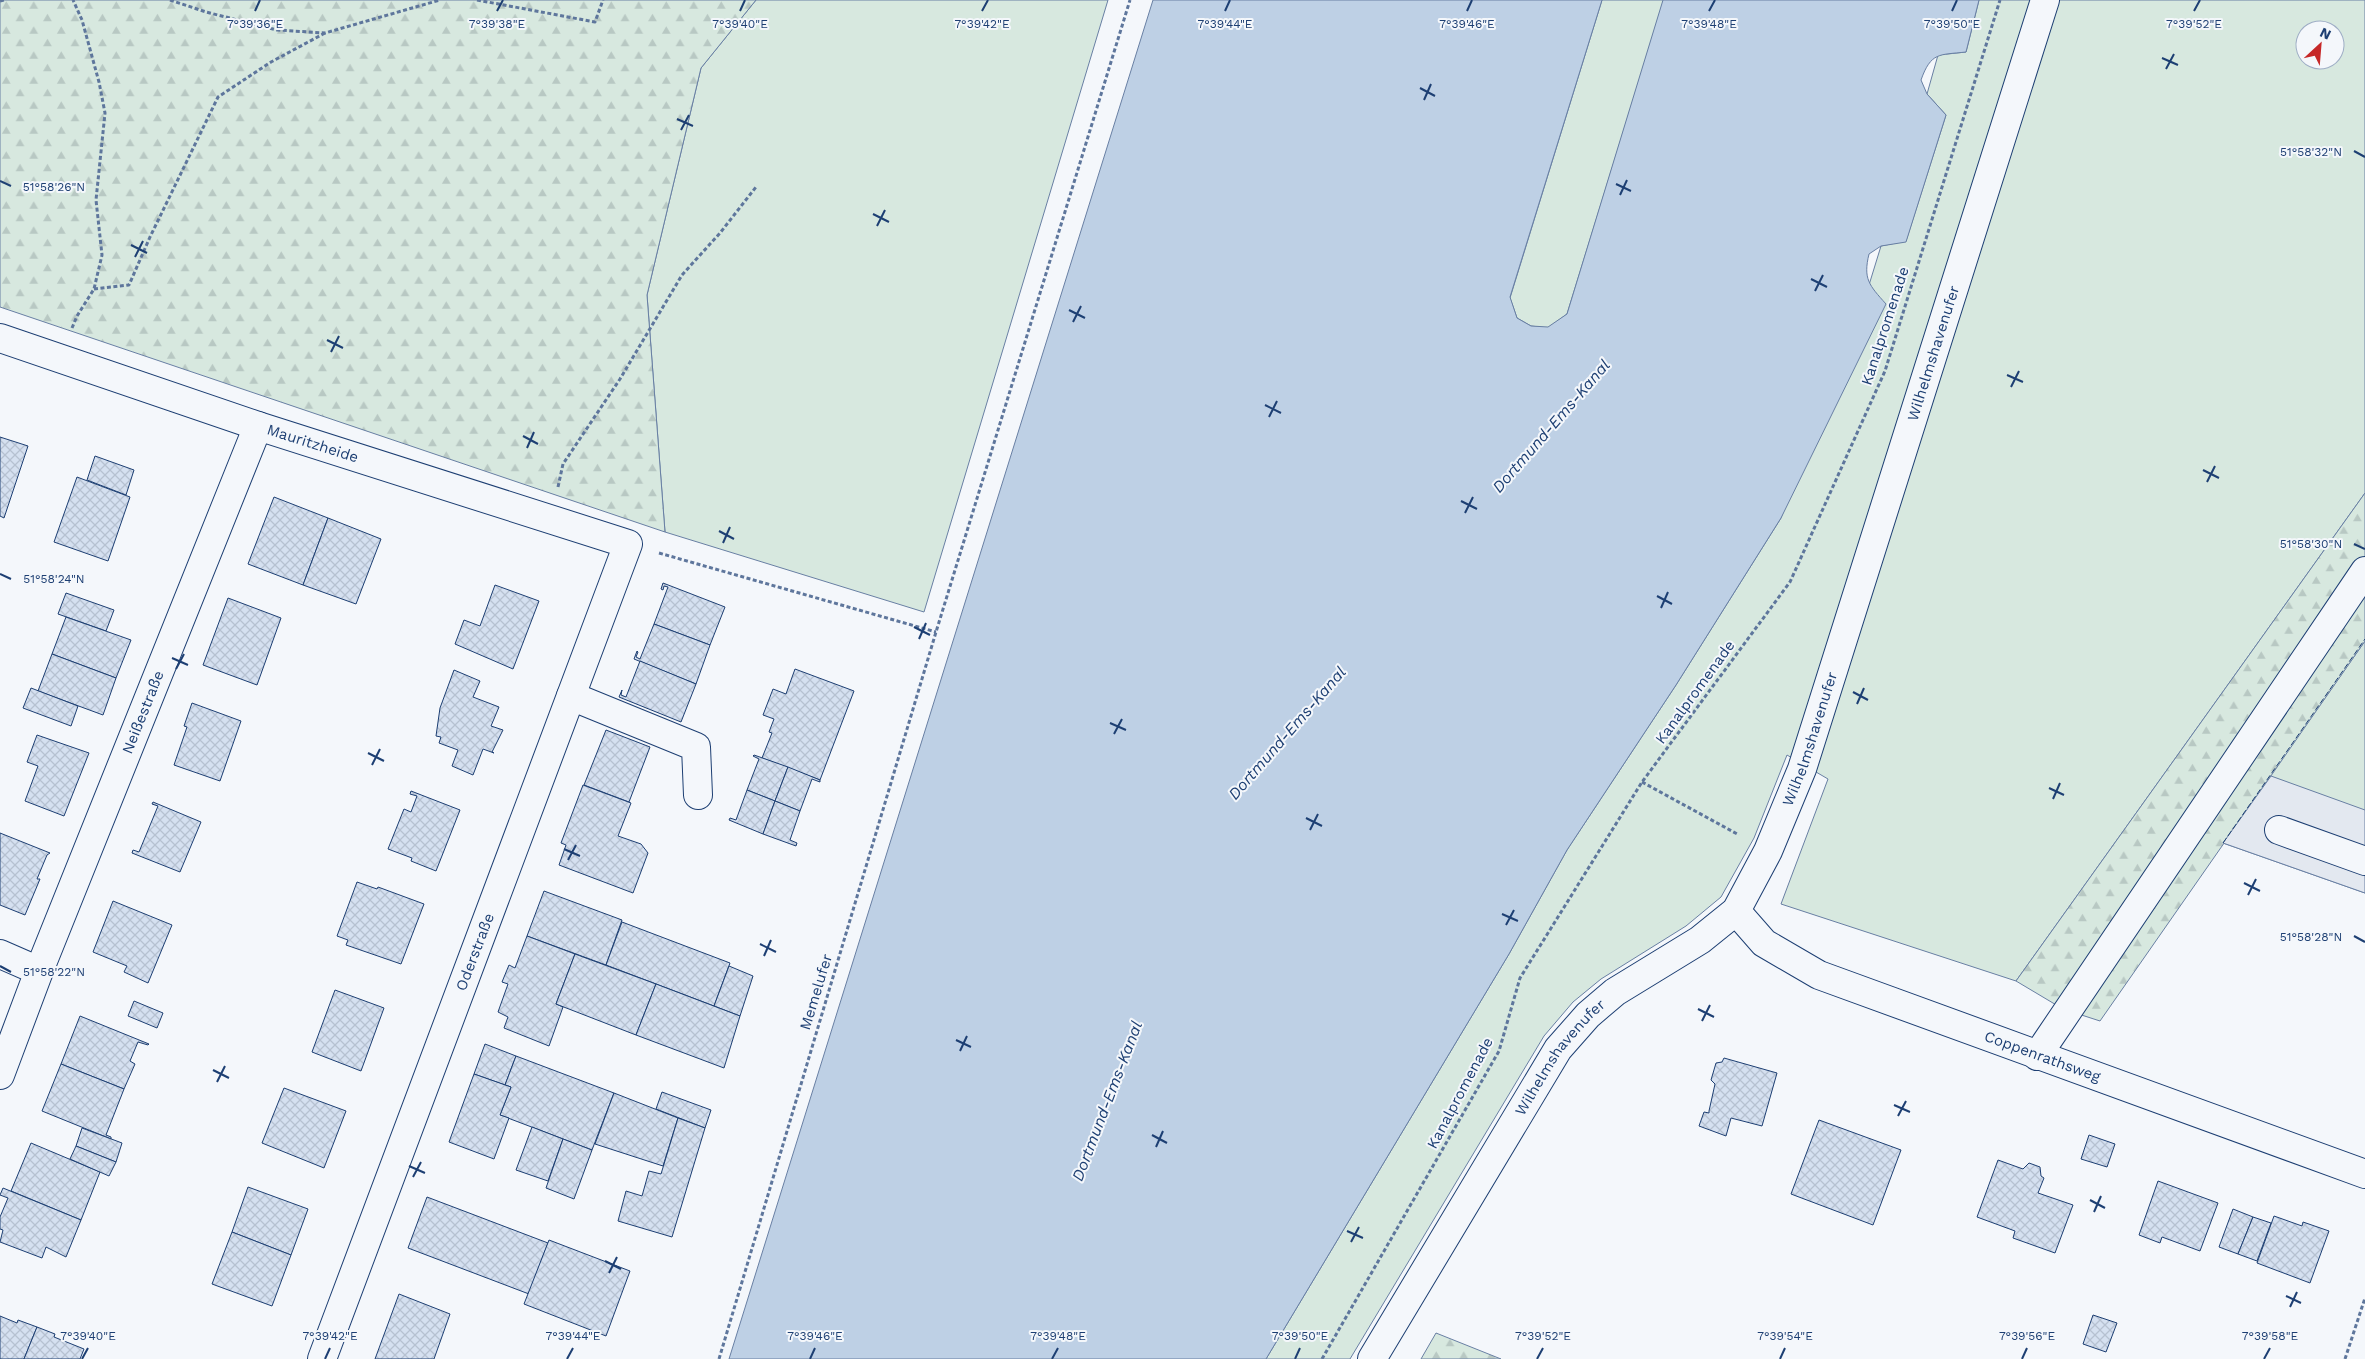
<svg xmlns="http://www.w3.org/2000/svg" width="2365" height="1359" font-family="'Work Sans',sans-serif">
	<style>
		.grass { fill: #d7e8df; stroke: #687fa3; fill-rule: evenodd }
		.forest { fill: url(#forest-firs); stroke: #687fa3 }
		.parking { fill: #e3e8f0; stroke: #687fa3 }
		.water { fill: #bed0e5; stroke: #687fa3 }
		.building { fill: url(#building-cross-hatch); stroke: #1d3f73 }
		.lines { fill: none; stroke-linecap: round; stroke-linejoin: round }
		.minor-casing { stroke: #1d3f73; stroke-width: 30 }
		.path { stroke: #5e769c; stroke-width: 3; stroke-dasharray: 4 2.5; stroke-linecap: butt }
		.minor { stroke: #f4f7fb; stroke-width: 28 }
		.fence { stroke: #1d3f73; stroke-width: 1; stroke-dasharray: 6 2.5; stroke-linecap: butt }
		.ticks { fill: none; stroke: #1d3f73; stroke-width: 2 }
		.labels { text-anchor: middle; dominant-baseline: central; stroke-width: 4; stroke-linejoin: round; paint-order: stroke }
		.street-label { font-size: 15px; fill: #1d3f73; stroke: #f4f7fb }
		.water-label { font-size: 16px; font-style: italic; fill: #1d3f73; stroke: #f4f7fb }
		.ticks-label { font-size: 12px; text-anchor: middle; fill: #1d3f73; stroke: #f4f7fb; stroke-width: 4; stroke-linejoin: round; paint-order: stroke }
	</style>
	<defs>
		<pattern id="forest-firs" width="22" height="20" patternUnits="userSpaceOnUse" patternTransform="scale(1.25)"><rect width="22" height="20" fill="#d7e8df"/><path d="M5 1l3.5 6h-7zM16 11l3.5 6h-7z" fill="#b8c8c3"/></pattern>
		<pattern id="building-cross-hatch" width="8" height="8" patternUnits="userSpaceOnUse" patternTransform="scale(1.25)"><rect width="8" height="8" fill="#d5e0f0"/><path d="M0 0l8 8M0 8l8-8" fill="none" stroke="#b6c1d1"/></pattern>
	</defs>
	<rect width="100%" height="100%" fill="#f4f7fb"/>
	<g class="grass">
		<polygon points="756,0 1108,0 924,612 665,532 647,295 701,68"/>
		<polygon points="1602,0 1664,0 1567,314 1548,328 1531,326 1517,318 1510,298"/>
		<path d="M 1979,0 L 2365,0 L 2365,493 L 2016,981 L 1781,904 L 1828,779 L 1787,755 L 1754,838 L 1721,897 L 1686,926 L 1601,979 L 1573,1002 L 1544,1036 L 1350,1359 L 1266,1359 L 1509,954 L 1567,850 L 1676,685 L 1781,518 L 1869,285 L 1881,246 L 1906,241 L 1946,115 L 1927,94 L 1938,55 L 1966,52 ZM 2305,30 L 2335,30 L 2335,60 L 2305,60 Z"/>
		<polygon points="2365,641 2365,893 2223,843"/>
	</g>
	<g class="forest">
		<polygon points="0,0 756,0 701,68 647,295 665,532 0,307"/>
		<polygon points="2365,493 2365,641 2100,1021 2063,1009 2016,981"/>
		<polygon points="1436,1333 1501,1359 1421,1359"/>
	</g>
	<polygon class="parking" points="2271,776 2365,810 2365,893 2223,843"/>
	<path class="water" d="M 1153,0 L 1602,0 L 1510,297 L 1517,318 L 1531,326 L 1548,327 L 1567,314 L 1663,0 L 1979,0 L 1966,52 C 1939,55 1931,52 1921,80 L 1927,94 L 1946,115 L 1906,242 L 1881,246 L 1869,254 C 1863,279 1869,285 1886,304 L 1781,518 L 1676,685 L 1567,850 L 1509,954 L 1266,1359 L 729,1359 Z"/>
	<g class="building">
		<polygon points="0,437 28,446 4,518 0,516"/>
		<polygon points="95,456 134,470 126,495 87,480"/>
		<polygon points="77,477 130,497 108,561 54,542"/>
		<polygon points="274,497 328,518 303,585 248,564"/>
		<polygon points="328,518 381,539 356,604 303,585"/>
		<polygon points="663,583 725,607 710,645 654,624 668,587 664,586 663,590 661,589"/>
		<polygon points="495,585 539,601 513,669 455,644 464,620 480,626"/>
		<polygon points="66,593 114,610 106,631 58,614"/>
		<polygon points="228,598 281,618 257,685 203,665"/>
		<polygon points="66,617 131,640 116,678 52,654"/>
		<polygon points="654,624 710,645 696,684 634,659 637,651 638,652 636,657 640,659"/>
		<polygon points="52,654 116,678 103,715 38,691"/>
		<polygon points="640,661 696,684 681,722 619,697 622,690 621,695 626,697"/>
		<polygon points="795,669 854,691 820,780 762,758 772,733 769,732 774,719 763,715 773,689 786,694"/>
		<polygon points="454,670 480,681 473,697 499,707 491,726 503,730 492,752 494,753 483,749 473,775 452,766 458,750 439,743 441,737 436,736 440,708"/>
		<polygon points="31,688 78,706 71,726 23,708"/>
		<polygon points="192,703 241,721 220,781 174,765 187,727 184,726"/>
		<polygon points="606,730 650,747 629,802 584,785"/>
		<polygon points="37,735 89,753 64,816 25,801 38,766 27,762"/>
		<polygon points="754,755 788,767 775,801 747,790 759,759 753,756"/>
		<polygon points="788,767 820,780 820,782 812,779 800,811 775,801"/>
		<polygon points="583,785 631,803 618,836 641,844 648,853 633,893 559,865 566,845 561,843"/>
		<polygon points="747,790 775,801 763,834 729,820 730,818 736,820"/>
		<polygon points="411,791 460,810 436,871 411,861 412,858 388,849 404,809 411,812 417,796 410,794"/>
		<polygon points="775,801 800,811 790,840 797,843 796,846 763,834"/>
		<polygon points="153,802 201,822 180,872 132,853 133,850 139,852 158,806 152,804"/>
		<polygon points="0,833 50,853 47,855 37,879 40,879 25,915 0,905"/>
		<polygon points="357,882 377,889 378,887 424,904 401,964 346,945 348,940 337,936"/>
		<polygon points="544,891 622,920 606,965 527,936"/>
		<polygon points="113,901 172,925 148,983 124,972 127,966 93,952"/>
		<polygon points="622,922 730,963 714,1006 606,965"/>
		<polygon points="527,936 575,954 556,1004 563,1007 549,1046 504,1028 508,1017 498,1012 508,984 502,982 509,965 515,968"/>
		<polygon points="575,954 656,984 636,1035 556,1004"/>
		<polygon points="729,966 753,976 740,1016 714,1006"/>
		<polygon points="656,984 740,1016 724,1068 636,1035"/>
		<polygon points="335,990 384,1008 361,1071 312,1052"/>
		<polygon points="134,1001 163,1013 157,1028 128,1016"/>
		<polygon points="80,1016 149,1044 148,1045 138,1042 130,1061 135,1064 124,1089 61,1064"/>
		<polygon points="485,1044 516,1056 505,1085 474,1074"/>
		<polygon points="516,1056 614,1093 592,1150 500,1115 511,1087 505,1085"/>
		<polygon points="1724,1058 1777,1073 1762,1126 1731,1118 1726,1136 1699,1126 1704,1112 1709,1113 1709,1111 1715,1084 1711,1080 1716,1063 1722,1062"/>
		<polygon points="61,1064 124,1089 106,1135 111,1137 111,1139 42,1111"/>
		<polygon points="474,1074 511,1087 500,1115 509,1118 494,1159 449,1142"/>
		<polygon points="284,1088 346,1111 324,1168 262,1143"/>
		<polygon points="662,1092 711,1110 705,1128 656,1109"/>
		<polygon points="614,1093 678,1118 663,1166 595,1144"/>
		<polygon points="678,1118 705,1128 672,1237 618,1221 626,1191 642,1196 649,1171 661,1174"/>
		<polygon points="1819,1120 1901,1150 1873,1225 1791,1194"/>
		<polygon points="532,1127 563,1139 548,1181 516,1170"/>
		<polygon points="82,1128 122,1143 116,1162 76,1146"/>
		<polygon points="2089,1135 2115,1144 2107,1167 2081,1159"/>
		<polygon points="563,1139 592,1150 574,1199 546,1188"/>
		<polygon points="31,1143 100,1172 81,1220 11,1191"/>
		<polygon points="76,1146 116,1162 109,1176 70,1159"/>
		<polygon points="1998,1160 2023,1169 2029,1163 2040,1167 2041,1176 2044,1178 2038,1193 2073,1205 2055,1253 2013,1238 2015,1231 1977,1217"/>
		<polygon points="2158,1181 2218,1203 2200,1251 2162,1237 2160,1243 2139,1235"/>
		<polygon points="248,1187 308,1209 291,1255 232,1232"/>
		<polygon points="3,1188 81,1220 66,1257 46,1247 42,1258 0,1242 3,1230 0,1229 0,1217 8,1198 0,1195"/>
		<polygon points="427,1197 548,1243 529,1294 408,1248"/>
		<polygon points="2233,1209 2253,1217 2238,1254 2219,1247"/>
		<polygon points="2274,1216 2302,1226 2303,1222 2329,1231 2310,1283 2257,1263"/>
		<polygon points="2253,1217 2271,1223 2257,1261 2238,1254"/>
		<polygon points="232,1232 291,1255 272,1306 212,1284"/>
		<polygon points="549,1240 630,1271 606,1336 524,1304"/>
		<polygon points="399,1294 450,1314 434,1359 375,1359"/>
		<polygon points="2093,1315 2117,1323 2106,1352 2083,1344"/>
		<polygon points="0,1316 17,1323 18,1320 37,1327 24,1359 0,1359"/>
		<polygon points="37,1327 55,1334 54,1337 84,1349 80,1359 24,1359"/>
	</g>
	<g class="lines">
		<defs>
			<g id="minor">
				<path id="s1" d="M 0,338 L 258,426 L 628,544 L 322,1359"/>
				<polyline points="571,696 696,747 698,795"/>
				<polyline points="2279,830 2365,861"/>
				<path id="s2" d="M 1736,911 L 1764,943 L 1819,975 L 2365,1174"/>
				<polyline points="0,954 39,971"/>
				<polyline points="2037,1056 2365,571"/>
				<path id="s3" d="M 0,1075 L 39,971 L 258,426"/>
				<path id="s4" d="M 1372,1359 L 1558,1049 L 1588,1015 L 1615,992 L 1700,940 L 1736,911 L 1768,851 L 1802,769 L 2045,0"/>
			</g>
		</defs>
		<use href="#minor" class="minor-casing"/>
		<g class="path">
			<polyline points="170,0 206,12 277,30 325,33 440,0"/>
			<polyline points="477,0 595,22 603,0"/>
			<polyline points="0,1 4,0"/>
			<polyline points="94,289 129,285 150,237 218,97 271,62 325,33"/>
			<polyline points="72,328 77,316 94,289 102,255 96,200 105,113 99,82 82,20 73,0"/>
			<polyline points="558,487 563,464 620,379 682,275 720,233 756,187"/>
			<polyline points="659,553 936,632"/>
			<polyline points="1642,782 1739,835"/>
			<polyline points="719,1359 936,632 1130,0"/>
			<polyline points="1322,1359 1499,1051 1520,978 1642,782 1790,582 1885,371 2000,0"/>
			<polyline points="2345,1359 2365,1298"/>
		</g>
		<use href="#minor" class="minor"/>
		<polyline class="fence" points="2223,843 2365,639"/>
	</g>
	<path class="ticks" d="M 255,11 L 260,0M 497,11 L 503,0M 740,11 L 745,0M 982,11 L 988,0M 1225,11 L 1230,0M 1467,11 L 1472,0M 1709,11 L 1715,0M 1952,11 L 1957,0M 2194,11 L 2200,0M 2162,58 L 2178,65M 2166,69 L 2174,54M 1420,88 L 1435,96M 1424,100 L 1431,84M 677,119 L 693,126M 681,130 L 689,115M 2354,151 L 2365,157M 0,181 L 11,186M 1616,184 L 1631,191M 1620,195 L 1627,180M 873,214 L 889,222M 877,226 L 885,210M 131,245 L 147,253M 135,257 L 143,241M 1811,279 L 1827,287M 1815,291 L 1823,275M 1069,310 L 1085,318M 1073,322 L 1081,306M 327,340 L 343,348M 331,352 L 339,336M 2007,375 L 2023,382M 2011,387 L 2019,371M 1265,405 L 1281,413M 1269,417 L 1277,401M 523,436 L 538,444M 527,448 L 534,432M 2203,470 L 2219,478M 2207,482 L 2215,466M 1461,501 L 1477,509M 1465,513 L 1473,497M 719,531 L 734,539M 723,543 L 730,527M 2354,544 L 2365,549M 0,574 L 11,579M 1657,596 L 1672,604M 1661,608 L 1668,592M 914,627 L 930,635M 919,639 L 926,623M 172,658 L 188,665M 176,669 L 184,654M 1853,692 L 1868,700M 1857,704 L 1864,688M 1110,723 L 1126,730M 1114,734 L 1122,719M 368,753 L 384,761M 372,765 L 380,749M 2049,788 L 2064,795M 2053,799 L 2060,783M 1306,818 L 1322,826M 1310,830 L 1318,814M 564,849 L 580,856M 568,860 L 576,845M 2244,883 L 2260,891M 2248,895 L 2256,879M 1502,914 L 1518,921M 1506,925 L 1514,910M 2354,936 L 2365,942M 760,944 L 776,952M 764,956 L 771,940M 0,966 L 11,972M 1698,1009 L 1714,1017M 1702,1021 L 1710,1005M 956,1040 L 971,1047M 960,1051 L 967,1036M 213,1070 L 229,1078M 217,1082 L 225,1066M 1894,1105 L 1910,1112M 1898,1116 L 1906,1101M 1152,1135 L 1167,1143M 1156,1147 L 1163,1131M 409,1166 L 425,1173M 413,1177 L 421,1162M 2090,1200 L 2105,1208M 2094,1212 L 2101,1196M 1347,1231 L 1363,1238M 1351,1242 L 1359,1227M 605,1261 L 621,1269M 609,1273 L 617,1257M 2286,1296 L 2301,1303M 2290,1307 L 2297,1292M 82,1359 L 88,1348M 325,1359 L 330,1348M 567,1359 L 573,1348M 810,1359 L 815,1348M 1052,1359 L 1058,1348M 1295,1359 L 1300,1348M 1537,1359 L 1543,1348M 1780,1359 L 1785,1348M 2022,1359 L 2027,1348M 2264,1359 L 2270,1348"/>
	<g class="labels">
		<g class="street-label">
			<text transform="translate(1885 326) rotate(-72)">Kanalpromenade</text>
			<text stroke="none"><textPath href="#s4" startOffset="1181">Wilhelmshavenufer</textPath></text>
			<text stroke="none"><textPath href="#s1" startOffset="330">Mauritzheide</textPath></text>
			<text transform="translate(1695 692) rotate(-54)">Kanalpromenade</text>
			<text stroke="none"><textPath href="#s3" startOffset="390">Neißestraße</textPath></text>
			<text stroke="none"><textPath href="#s4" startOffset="776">Wilhelmshavenufer</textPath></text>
			<text transform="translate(475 952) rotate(-69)">Oderstraße</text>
			<text transform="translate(816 992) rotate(-73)">Memelufer</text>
			<text stroke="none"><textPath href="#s2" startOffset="344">Coppenrathsweg</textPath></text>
			<text stroke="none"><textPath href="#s4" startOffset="356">Wilhelmshavenufer</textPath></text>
			<text transform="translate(1460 1093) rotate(-62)">Kanalpromenade</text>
		</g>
		<g class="water-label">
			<text transform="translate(1551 426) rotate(-49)">Dortmund-Ems-Kanal</text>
			<text transform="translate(1287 733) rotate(-49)">Dortmund-Ems-Kanal</text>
			<text transform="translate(1107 1101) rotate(-69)">Dortmund-Ems-Kanal</text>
		</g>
	</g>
	<g class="ticks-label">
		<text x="255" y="28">7°39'36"E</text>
		<text x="497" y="28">7°39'38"E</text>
		<text x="1225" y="28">7°39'44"E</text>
		<text x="1952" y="28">7°39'50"E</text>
		<text x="740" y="28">7°39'40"E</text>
		<text x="982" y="28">7°39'42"E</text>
		<text x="1467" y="28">7°39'46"E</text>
		<text x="1709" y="28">7°39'48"E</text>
		<text x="2194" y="28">7°39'52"E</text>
		<text x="2311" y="156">51°58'32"N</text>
		<text x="54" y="191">51°58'26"N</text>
		<text x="2311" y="548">51°58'30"N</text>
		<text x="54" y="583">51°58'24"N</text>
		<text x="2311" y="941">51°58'28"N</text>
		<text x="54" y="976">51°58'22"N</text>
		<text x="88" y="1340">7°39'40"E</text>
		<text x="330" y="1340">7°39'42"E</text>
		<text x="573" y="1340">7°39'44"E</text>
		<text x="815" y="1340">7°39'46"E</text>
		<text x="1058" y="1340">7°39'48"E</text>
		<text x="1300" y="1340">7°39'50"E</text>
		<text x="1543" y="1340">7°39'52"E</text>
		<text x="1785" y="1340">7°39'54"E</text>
		<text x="2027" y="1340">7°39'56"E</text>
		<text x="2270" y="1340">7°39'58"E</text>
	</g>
	<g transform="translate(2320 45) rotate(26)"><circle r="24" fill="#f4f7fb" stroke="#9eadc5"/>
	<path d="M0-4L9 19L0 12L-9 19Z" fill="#c62828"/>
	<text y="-8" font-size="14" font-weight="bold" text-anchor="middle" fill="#1d3f73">N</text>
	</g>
</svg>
